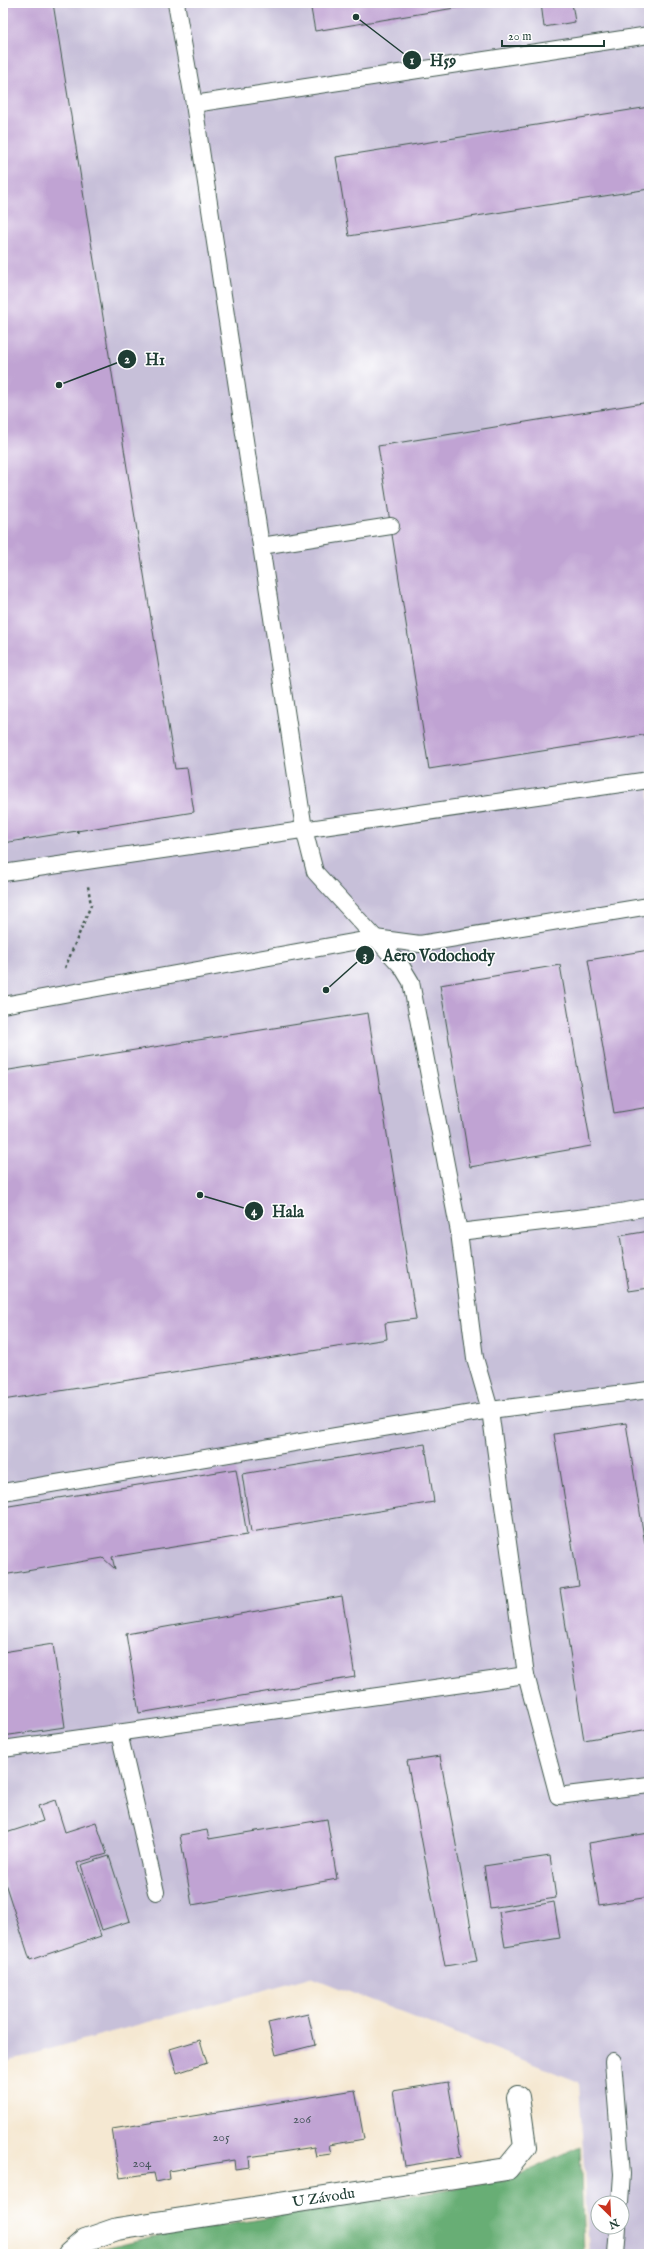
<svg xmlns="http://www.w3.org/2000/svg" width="652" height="2257" font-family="'IM FELL English',serif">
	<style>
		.industrial { fill: #c7c0d9; fill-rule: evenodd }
		.forest { fill: #67ae74; stroke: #437654 }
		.building { fill: #c0a3d3 }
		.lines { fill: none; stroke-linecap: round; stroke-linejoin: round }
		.service-casing { stroke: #3f574c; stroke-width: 18 }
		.minor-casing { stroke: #3f574c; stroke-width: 24 }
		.path { stroke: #3f574c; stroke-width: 2.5; stroke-dasharray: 3 3; stroke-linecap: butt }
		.service { stroke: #fff; stroke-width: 16 }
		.minor { stroke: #fff; stroke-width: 22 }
		.labels { text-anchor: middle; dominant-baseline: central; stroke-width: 3; stroke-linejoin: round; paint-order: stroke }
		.number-label { font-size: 13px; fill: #47565c }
		.street-label { font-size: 15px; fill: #1f3d34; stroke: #fff }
		.leader { fill: none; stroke: #1f3d34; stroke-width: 1.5 }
		.callout-dot { fill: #1f3d34; stroke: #fff; stroke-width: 1.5 }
		.mark-label { font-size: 12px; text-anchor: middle; font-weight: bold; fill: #fff }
		.callout-label { font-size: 16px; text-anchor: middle; font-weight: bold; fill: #1f3d34; stroke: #fff; stroke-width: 3; stroke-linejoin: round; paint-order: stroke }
	</style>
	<rect width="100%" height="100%" fill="#fff"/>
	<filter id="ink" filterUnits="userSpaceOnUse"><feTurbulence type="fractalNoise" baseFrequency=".025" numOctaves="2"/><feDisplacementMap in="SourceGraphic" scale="8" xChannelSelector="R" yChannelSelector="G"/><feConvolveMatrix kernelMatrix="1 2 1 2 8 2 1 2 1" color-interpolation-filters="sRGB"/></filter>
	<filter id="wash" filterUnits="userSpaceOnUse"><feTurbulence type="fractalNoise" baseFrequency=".012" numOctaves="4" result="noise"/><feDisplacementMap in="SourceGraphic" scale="16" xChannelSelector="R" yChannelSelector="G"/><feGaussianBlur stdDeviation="0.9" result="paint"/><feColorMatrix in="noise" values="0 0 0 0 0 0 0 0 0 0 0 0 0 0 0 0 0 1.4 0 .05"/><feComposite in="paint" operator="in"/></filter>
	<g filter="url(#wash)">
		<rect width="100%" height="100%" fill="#f5e8d2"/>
		<path class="industrial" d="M 3,3 L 649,3 L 649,2254 L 589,2254 L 579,2082 L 311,1977 L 3,2062 ZM 598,2203 L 622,2203 L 622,2227 L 598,2227 Z"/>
		<polygon class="forest" points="580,2147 584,2254 90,2254 92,2251 150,2237 510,2179"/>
		<g id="blocks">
			<g class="building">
				<polygon points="3,3 53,3 175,769 187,768 194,812 3,843"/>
				<polygon points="310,3 479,3 479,4 315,31"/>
				<polygon points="541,3 572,3 575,22 544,27"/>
				<polygon points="649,107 649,189 349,236 336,157"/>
				<polygon points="649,402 649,734 429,769 378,446"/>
				<polygon points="649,950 649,1107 614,1113 588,960"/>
				<polygon points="560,965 591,1146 470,1167 440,985"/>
				<polygon points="368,1013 416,1319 385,1323 387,1339 3,1400 3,1071"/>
				<polygon points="649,1231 649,1288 629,1291 620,1236"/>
				<polygon points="626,1423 645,1544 649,1544 649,1729 584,1740 560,1589 579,1586 554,1434"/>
				<polygon points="425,1444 434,1502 251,1532 242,1474"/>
				<polygon points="236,1469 247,1535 112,1557 115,1569 103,1558 3,1575 3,1507"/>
				<polygon points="342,1596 355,1677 139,1713 126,1634"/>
				<polygon points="53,1644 65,1727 3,1736 3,1652"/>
				<polygon points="440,1756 477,1961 445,1966 407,1761"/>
				<polygon points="55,1800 65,1832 96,1822 107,1854 77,1863 101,1936 30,1960 3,1877 3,1834 43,1821 38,1806"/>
				<polygon points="327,1819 337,1879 192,1905 180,1835 207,1830 209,1839"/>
				<polygon points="649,1833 649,1897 599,1905 589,1843"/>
				<polygon points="109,1856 130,1921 102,1930 81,1865"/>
				<polygon points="550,1856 556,1898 490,1908 484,1866"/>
				<polygon points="554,1902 560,1938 505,1947 499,1912"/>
				<polygon points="308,2014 315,2045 276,2055 268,2023"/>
				<polygon points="200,2040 207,2063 177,2073 170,2049"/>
				<polygon points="448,2082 461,2157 405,2166 393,2091"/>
				<polygon points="355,2090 364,2139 329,2145 331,2154 316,2156 314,2147 249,2157 250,2167 235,2169 234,2160 169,2171 170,2179 156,2182 154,2173 120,2178 112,2129"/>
			</g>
		</g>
	</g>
	<g filter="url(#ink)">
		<use href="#blocks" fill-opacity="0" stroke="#3f574c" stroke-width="1"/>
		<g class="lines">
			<defs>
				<g id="service">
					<polyline points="176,3 194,104 649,35"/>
					<polyline points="194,104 304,829 315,872 402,967 411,982 459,1232 475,1358 490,1410 526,1675 558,1796 649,1785"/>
					<polyline points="261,546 391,526"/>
					<polyline points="3,873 649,780"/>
					<polyline points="3,1005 375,938 420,944 649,906"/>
					<polyline points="459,1232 603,1215 649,1207"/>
					<polyline points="3,1492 490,1410 649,1390"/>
					<polyline points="119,1733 156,1892"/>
					<polyline points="3,1749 526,1675"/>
					<polyline points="613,2061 622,2174 620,2203"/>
					<polyline points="616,2254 618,2227"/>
				</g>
				<g id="minor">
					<path id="s1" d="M 69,2254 L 85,2240 L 117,2229 L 507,2169 L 525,2147 L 518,2097"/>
				</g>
			</defs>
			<use href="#service" class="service-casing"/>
			<use href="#minor" class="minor-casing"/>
			<g class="path">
				<polyline points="77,830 78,836"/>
				<polyline points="65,968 91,905 88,886"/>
			</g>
			<use href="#service" class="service"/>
			<use href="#minor" class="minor"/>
		</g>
	</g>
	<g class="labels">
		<g class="number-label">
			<text x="302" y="2119">206</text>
			<text x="221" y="2137">205</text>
			<text x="142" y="2163">204</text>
		</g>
		<g class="street-label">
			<text stroke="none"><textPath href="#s1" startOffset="264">U Závodu</textPath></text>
		</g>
	</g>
	<path class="leader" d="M356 17L412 60M59 385L127 359M326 990L365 955M200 1195L254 1211"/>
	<g class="callout-dot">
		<circle cx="356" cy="17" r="4"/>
		<circle cx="59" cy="385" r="4"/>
		<circle cx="326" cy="990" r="4"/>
		<circle cx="200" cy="1195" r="4"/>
		<circle cx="412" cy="60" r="10"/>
		<circle cx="127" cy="359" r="10"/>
		<circle cx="365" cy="955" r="10"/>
		<circle cx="254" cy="1211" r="10"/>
	</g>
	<g class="mark-label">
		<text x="412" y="64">1</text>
		<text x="127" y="363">2</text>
		<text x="365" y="959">3</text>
		<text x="254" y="1215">4</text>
	</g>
	<g class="callout-label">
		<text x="443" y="66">H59</text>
		<text x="155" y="365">H1</text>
		<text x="439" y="961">Aero Vodochody</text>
		<text x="288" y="1217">Hala</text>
	</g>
	<rect width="652" height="2257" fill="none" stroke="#fff" stroke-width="16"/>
	<g transform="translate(610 2215) rotate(156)"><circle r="19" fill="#ffffff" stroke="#a5b1ae"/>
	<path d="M0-3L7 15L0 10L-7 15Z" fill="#c8321e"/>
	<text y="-6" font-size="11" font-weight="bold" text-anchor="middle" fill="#1f3d34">N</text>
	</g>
	<path d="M502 40v6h102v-6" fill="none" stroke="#1f3d34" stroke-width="2"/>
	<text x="508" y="40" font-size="12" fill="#1f3d34" stroke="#ffffff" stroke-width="3" paint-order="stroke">20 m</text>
</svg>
